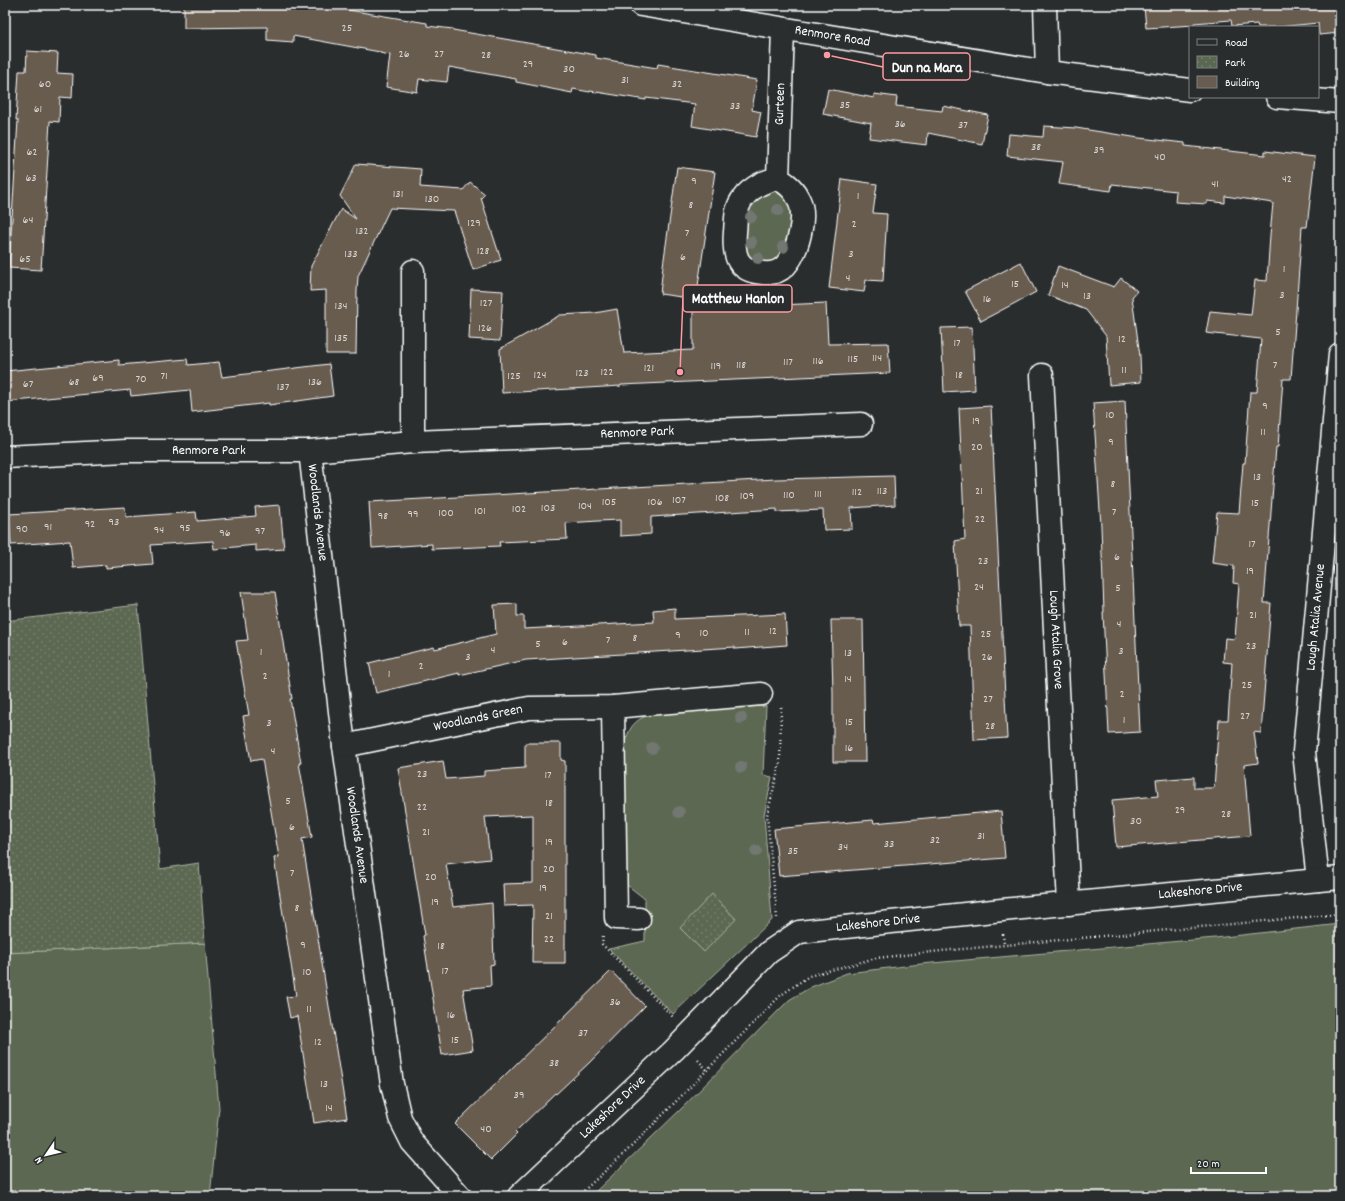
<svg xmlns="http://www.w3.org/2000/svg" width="1345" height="1201" font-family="Dekko,sans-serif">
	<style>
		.green { fill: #5b6851; stroke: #adb4a8 }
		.park { fill: url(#park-dots); stroke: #adb4a8 }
		.building { fill: #685b4f; stroke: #fff }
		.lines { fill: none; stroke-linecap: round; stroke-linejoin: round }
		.minor-casing { stroke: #fff; stroke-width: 25 }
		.path { stroke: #fff; stroke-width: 2.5; stroke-dasharray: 1 3; stroke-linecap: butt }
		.minor { stroke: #2a2d2e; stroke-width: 22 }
		.tree { fill: #727771 }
		.labels { text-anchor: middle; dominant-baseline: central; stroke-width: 4; stroke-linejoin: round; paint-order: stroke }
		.number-label { font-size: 12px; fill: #d9d6d3 }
		.street-label { font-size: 14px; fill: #fff; stroke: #2a2d2e }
		.leader { fill: none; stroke: #ff9aa2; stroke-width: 1.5 }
		.callout-dot { fill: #ff9aa2; stroke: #2a2d2e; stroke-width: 1.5 }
		.callout { fill: #2a2d2e; stroke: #ff9aa2; stroke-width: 1.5 }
		.callout-label { font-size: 15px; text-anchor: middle; font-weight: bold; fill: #fff }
	</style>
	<defs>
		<pattern id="park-dots" width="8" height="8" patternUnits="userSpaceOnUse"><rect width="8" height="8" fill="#5b6851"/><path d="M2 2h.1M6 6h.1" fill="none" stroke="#747f6b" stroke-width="1.8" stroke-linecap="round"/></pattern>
	</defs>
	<rect width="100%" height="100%" fill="#2a2d2e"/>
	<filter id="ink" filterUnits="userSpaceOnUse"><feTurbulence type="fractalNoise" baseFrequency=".025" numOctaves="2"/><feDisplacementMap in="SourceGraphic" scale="8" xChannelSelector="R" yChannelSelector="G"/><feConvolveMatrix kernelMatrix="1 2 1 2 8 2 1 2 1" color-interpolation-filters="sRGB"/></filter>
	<g filter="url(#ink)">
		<g class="green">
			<polygon points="772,189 784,197 793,209 790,240 774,264 755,262 748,255 744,246 747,214 755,197"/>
			<path d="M 766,706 L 763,775 L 772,777 L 764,815 L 772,920 L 673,1014 L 609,949 L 645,941 L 645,899 L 627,885 L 624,746 C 630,723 637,718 658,712 Z"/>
			<polygon points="1340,924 1340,1196 591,1196 680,1110 789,1000 811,987 847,973 921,964 1215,938"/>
			<polygon points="205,943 219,1108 210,1196 5,1196 5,953"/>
		</g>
		<g class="park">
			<polygon points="138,605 160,869 199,863 205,943 5,953 5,621"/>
			<polygon points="712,894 736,919 704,952 680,928"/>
		</g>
		<g class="building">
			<polygon points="184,5 318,5 427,23 427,26 453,29 453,30 596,55 596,58 657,68 658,64 757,80 752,110 761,112 756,137 692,126 695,104 646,98 646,100 590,91 590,92 573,89 572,93 516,82 516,79 449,67 447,82 419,79 417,92 386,87 390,55 380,53 380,52 293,36 293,42 267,40 267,27 184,28"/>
			<polygon points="1144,5 1340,5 1340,33 1319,35 1318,23 1278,27 1258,27 1257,24 1232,26 1231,20 1194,23 1194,25 1146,28"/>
			<polygon points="27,51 58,53 57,73 73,74 72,98 60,97 59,122 50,121 41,270 9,268 18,120 16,120 19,71 26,71"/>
			<polygon points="828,89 874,98 874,94 897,97 896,106 942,111 943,106 988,115 982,144 928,133 927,145 869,138 871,123 823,114"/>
			<polygon points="1044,126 1076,128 1139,138 1185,143 1185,146 1265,155 1265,151 1315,157 1307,227 1302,227 1291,379 1283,379 1278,447 1276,447 1264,603 1271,603 1261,733 1254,732 1258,763 1244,765 1250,836 1116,847 1112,800 1158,796 1156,780 1194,777 1194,788 1214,788 1219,720 1228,720 1232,663 1223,662 1225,638 1235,639 1239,584 1233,583 1234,566 1212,563 1217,512 1239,513 1243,463 1245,463 1250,392 1257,392 1261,339 1206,333 1210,311 1251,315 1255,280 1267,281 1270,235 1273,203 1225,196 1225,203 1207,201 1207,204 1175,202 1176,191 1112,184 1111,191 1059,184 1063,162 1007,156 1009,134 1043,137"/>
			<polygon points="356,164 421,169 420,187 463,190 470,182 485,194 481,198 501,260 473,270 454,211 390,208 358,276 357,291 356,354 326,354 326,290 310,291 311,266 341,209 356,219 340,196"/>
			<polygon points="677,167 715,172 696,299 660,294 663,266"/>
			<polygon points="842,179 877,184 873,213 887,214 883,281 866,280 864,292 829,288"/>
			<polygon points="1021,262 1036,292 981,321 965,291"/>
			<polygon points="1058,266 1114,287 1121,278 1137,291 1132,297 1140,356 1141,382 1109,385 1106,336 1086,310 1048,295"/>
			<polygon points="471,289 503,291 500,341 469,339"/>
			<polygon points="749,302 779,302 779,305 826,303 828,344 888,343 890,373 621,385 621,386 502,393 500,349 560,315 595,313 617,309 624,353 693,350 693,304 749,304"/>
			<polygon points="972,327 975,390 944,392 941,328"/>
			<polygon points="187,359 188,365 219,362 222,377 329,364 333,396 269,405 269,403 192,412 190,390 131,396 130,390 5,402 5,371 119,360 119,365"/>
			<polygon points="1125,401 1140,732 1109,734 1103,612 1104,612 1101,526 1093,403"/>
			<polygon points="991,406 1007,738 974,740 970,626 959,626 955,541 965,539 959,408"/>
			<polygon points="894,476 895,505 851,508 852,529 824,530 823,510 777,512 777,509 651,517 651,534 620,536 620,520 598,521 566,523 567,539 499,542 500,546 432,549 432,544 372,548 369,502 776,479"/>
			<polygon points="280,505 284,549 256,551 256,545 214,549 213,541 151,545 153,564 106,568 106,565 73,568 70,541 11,545 9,514 125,507 126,517 196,512 197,521 256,516 255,507"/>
			<polygon points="241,592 275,592 292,699 290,699 301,763 299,763 312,837 302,839 347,1118 314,1123 297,1016 290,1018 286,997 296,996 274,858 279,857 272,817 262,759 251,761 243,716 249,715 236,641 248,640"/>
			<polygon points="517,604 517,616 524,616 524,629 654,622 653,610 675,608 675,619 785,614 787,645 735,649 735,647 526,660 459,675 459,673 376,693 369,663 434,647 435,649 496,634 494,605"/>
			<polygon points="831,620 863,620 865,762 833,762 833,692"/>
			<polygon points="525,743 561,743 561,760 565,761 565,963 532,963 533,905 504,906 503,884 533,883 533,815 485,817 490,859 446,864 453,907 492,903 494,963 494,964 490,965 491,986 463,989 473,1050 442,1055 423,936 425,935 398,768 443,761 446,779 484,776 484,771 525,768"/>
			<polygon points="1001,811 1005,858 779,876 774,829 873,820 874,823"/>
			<polygon points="611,971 645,1006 589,1063 556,1094 555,1093 515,1132 517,1134 491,1160 455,1124"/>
		</g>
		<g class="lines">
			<defs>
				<g id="minor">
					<path id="s1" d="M 641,5 L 1047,72 L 1190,90"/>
					<polyline points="1045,5 1047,72"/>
					<polyline points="1277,97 1340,102"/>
					<path d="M 778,179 C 787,183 795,191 799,200 C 807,217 798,252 785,266 C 779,272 772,274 763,273 C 737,271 733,256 735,232 C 736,224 735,213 739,205 C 745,191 763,180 778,179 Z"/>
					<path id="s2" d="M 778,179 L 783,30"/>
					<polyline points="413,271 413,442"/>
					<path id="s3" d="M 1042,375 L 1069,904"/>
					<path id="s4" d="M 310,451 L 344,746 L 392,1084 L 400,1118 L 412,1142 L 460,1196"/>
					<path id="s5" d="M 5,457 L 126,451 L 310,451 L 413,442 L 861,424"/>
					<polyline points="613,707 616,918 639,919"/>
					<path id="s6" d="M 344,746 L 529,708 L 613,707 L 761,694"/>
					<path id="s7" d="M 1318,880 L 1304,752 L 1340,354"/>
					<path id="s8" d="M 519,1196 L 674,1050 L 769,952 L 799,932 L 1002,910 L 1340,878"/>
				</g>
			</defs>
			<use href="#minor" class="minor-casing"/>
			<g class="path">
				<polyline points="777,918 767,815 780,763 781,707"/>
				<polyline points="1003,934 1004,945"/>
				<polyline points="603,936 602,944 674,1018"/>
				<polyline points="698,1060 707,1070"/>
				<polyline points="578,1196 631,1147 781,995 809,976 876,958 941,951 1340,914"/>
			</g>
			<use href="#minor" class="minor"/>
		</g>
		<g class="tree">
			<circle cx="778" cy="210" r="6"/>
			<circle cx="751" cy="217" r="6"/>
			<circle cx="751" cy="242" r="6"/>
			<circle cx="783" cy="247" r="6"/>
			<circle cx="758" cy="258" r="6"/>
			<circle cx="741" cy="718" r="6"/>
			<circle cx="652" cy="748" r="6"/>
			<circle cx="741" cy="767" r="6"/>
			<circle cx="679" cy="812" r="6"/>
			<circle cx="756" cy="851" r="6"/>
		</g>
	</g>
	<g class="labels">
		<g class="number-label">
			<text x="347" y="28">25</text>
			<text x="404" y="54">26</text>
			<text x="439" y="54">27</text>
			<text x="486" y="55">28</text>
			<text x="528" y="64">29</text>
			<text x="569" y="69">30</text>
			<text x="625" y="80">31</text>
			<text x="45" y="84">60</text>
			<text x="677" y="84">32</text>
			<text x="845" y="105">35</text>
			<text x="735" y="106">33</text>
			<text x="38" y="109">61</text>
			<text x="900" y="124">36</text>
			<text x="963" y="125">37</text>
			<text x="1036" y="147">38</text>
			<text x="1099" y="150">39</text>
			<text x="32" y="152">62</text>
			<text x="1160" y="157">40</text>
			<text x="31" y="178">63</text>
			<text x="1287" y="179">42</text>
			<text x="694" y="181">9</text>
			<text x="1215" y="184">41</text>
			<text x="398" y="194">131</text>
			<text x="858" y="196">1</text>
			<text x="432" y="199">130</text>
			<text x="691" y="205">8</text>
			<text x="28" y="220">64</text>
			<text x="474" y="223">129</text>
			<text x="854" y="224">2</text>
			<text x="362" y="231">132</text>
			<text x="687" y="233">7</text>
			<text x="483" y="251">128</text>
			<text x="351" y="254">133</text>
			<text x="851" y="254">3</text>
			<text x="683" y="257">6</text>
			<text x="25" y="259">65</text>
			<text x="1284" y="269">1</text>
			<text x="848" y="278">4</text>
			<text x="1015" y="284">15</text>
			<text x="1065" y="285">14</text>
			<text x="1282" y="295">3</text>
			<text x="1087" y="296">13</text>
			<text x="987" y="299">16</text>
			<text x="486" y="303">127</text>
			<text x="341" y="306">134</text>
			<text x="485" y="328">126</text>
			<text x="1278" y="332">5</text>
			<text x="341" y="338">135</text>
			<text x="1122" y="339">12</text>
			<text x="957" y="343">17</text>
			<text x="877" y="358">114</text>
			<text x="853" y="359">115</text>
			<text x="818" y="361">116</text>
			<text x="788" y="362">117</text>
			<text x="741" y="365">118</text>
			<text x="1275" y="365">7</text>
			<text x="716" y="366">119</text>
			<text x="649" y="368">121</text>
			<text x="1124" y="370">11</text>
			<text x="607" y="372">122</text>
			<text x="582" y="373">123</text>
			<text x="540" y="375">124</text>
			<text x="959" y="375">18</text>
			<text x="164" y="376">71</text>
			<text x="514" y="376">125</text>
			<text x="98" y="378">69</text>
			<text x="141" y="379">70</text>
			<text x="74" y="382">68</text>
			<text x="315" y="382">136</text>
			<text x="28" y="384">67</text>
			<text x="283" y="387">137</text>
			<text x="1265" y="406">9</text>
			<text x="1110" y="415">10</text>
			<text x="976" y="421">19</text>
			<text x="1263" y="432">11</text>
			<text x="1111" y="442">9</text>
			<text x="977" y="447">20</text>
			<text x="1257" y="477">13</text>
			<text x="1113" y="484">8</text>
			<text x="882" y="491">113</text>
			<text x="979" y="491">21</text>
			<text x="857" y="492">112</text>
			<text x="818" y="494">111</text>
			<text x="789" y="495">110</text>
			<text x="747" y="496">109</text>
			<text x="722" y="498">108</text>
			<text x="679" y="500">107</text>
			<text x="609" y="502">105</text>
			<text x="655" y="502">106</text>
			<text x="1255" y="503">15</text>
			<text x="585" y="506">104</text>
			<text x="548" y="508">103</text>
			<text x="519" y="509">102</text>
			<text x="480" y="511">101</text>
			<text x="1114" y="512">7</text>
			<text x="446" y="513">100</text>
			<text x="413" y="514">99</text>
			<text x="383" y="516">98</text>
			<text x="980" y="519">22</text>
			<text x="114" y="522">93</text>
			<text x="90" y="524">92</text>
			<text x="48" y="527">91</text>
			<text x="185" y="528">95</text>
			<text x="22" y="529">90</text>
			<text x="159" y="530">94</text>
			<text x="260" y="531">97</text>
			<text x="225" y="533">96</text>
			<text x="1252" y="544">17</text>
			<text x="1117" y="557">6</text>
			<text x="983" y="561">23</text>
			<text x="1250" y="571">19</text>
			<text x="979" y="587">24</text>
			<text x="1118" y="588">5</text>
			<text x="1253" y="615">21</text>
			<text x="1119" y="624">4</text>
			<text x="773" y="631">12</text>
			<text x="747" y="632">11</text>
			<text x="704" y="633">10</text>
			<text x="986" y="634">25</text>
			<text x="678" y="635">9</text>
			<text x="635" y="638">8</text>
			<text x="608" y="640">7</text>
			<text x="565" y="642">6</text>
			<text x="538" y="644">5</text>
			<text x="1251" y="646">23</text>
			<text x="493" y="650">4</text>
			<text x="1121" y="651">3</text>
			<text x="261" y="652">1</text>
			<text x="848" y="653">13</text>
			<text x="468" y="657">3</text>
			<text x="987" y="657">26</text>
			<text x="421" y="666">2</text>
			<text x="389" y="674">1</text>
			<text x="265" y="676">2</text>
			<text x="848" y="679">14</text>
			<text x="1247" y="685">25</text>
			<text x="1122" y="694">2</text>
			<text x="988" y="699">27</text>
			<text x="1245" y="716">27</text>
			<text x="1124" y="720">1</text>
			<text x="849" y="722">15</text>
			<text x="269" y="723">3</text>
			<text x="990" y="726">28</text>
			<text x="849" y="748">16</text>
			<text x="273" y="751">4</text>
			<text x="422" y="774">23</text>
			<text x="548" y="775">17</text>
			<text x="288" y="801">5</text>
			<text x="549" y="803">18</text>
			<text x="422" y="807">22</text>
			<text x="1180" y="810">29</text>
			<text x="1226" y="814">28</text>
			<text x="1136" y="821">30</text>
			<text x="292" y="827">6</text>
			<text x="426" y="832">21</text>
			<text x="981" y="836">31</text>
			<text x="935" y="840">32</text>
			<text x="549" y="842">19</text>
			<text x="889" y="844">33</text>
			<text x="843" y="847">34</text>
			<text x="793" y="851">35</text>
			<text x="549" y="869">20</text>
			<text x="292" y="873">7</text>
			<text x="431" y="877">20</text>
			<text x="543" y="888">19</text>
			<text x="435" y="902">19</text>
			<text x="297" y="908">8</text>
			<text x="549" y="916">21</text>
			<text x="549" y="939">22</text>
			<text x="303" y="945">9</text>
			<text x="441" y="946">18</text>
			<text x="445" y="971">17</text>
			<text x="307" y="972">10</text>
			<text x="615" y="1002">36</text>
			<text x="309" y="1009">11</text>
			<text x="451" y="1015">16</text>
			<text x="583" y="1033">37</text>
			<text x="455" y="1040">15</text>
			<text x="318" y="1042">12</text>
			<text x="554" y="1063">38</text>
			<text x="324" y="1084">13</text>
			<text x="519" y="1095">39</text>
			<text x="329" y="1108">14</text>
			<text x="486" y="1129">40</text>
		</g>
		<g class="street-label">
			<text stroke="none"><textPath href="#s1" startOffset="194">Renmore Road</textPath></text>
			<text stroke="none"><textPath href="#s2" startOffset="75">Gurteen</textPath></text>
			<text stroke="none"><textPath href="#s5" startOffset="633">Renmore Park</textPath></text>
			<text stroke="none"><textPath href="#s5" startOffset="204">Renmore Park</textPath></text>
			<text stroke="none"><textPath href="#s4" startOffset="62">Woodlands Avenue</textPath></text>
			<text stroke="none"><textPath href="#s7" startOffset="264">Lough Atalia Avenue</textPath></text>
			<text stroke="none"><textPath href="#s3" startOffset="265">Lough Atalia Grove</textPath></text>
			<text stroke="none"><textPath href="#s6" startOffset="137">Woodlands Green</textPath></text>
			<text stroke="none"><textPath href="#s4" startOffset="387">Woodlands Avenue</textPath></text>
			<text stroke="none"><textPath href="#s8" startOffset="789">Lakeshore Drive</textPath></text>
			<text stroke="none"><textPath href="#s8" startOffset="465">Lakeshore Drive</textPath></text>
			<text stroke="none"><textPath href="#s8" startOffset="129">Lakeshore Drive</textPath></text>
		</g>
	</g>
	<path class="leader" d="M827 55L883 67M680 372L683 298"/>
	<g class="callout-dot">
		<circle cx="827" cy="55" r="4"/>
		<circle cx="680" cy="372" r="4"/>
	</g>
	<g class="callout">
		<rect x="883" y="53" width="87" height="27" rx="4"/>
		<rect x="683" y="285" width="109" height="27" rx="4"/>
	</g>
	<g class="callout-label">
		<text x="927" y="72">Dun na Mara</text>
		<text x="738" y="303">Matthew Hanlon</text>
	</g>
	<rect width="1345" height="1201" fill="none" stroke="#2a2d2e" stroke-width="20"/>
	<rect x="10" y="10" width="1325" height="1181" fill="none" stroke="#fff" stroke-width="1.5" filter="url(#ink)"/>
	<rect x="1189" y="26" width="130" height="72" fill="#2a2d2e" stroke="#7f8182"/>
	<rect x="1197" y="39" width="20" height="6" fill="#2a2d2e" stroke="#7f8182"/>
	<text x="1225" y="46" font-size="12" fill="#ffffff">Road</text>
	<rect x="1197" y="56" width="20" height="12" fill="url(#park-dots)" stroke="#7f8182"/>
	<text x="1225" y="66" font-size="12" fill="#ffffff">Park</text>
	<rect x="1197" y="76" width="20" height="12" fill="#685b4f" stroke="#7f8182"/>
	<text x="1225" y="86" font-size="12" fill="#ffffff">Building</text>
	<g transform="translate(46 1155) rotate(235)" stroke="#2a2d2e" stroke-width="3" paint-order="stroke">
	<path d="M0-3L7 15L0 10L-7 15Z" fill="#ffffff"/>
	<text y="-6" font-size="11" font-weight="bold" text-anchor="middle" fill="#ffffff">N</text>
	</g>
	<path d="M1191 1167v6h75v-6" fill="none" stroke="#ffffff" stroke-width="2"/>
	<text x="1197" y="1167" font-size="12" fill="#ffffff" stroke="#2a2d2e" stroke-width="3" paint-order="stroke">20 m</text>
</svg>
